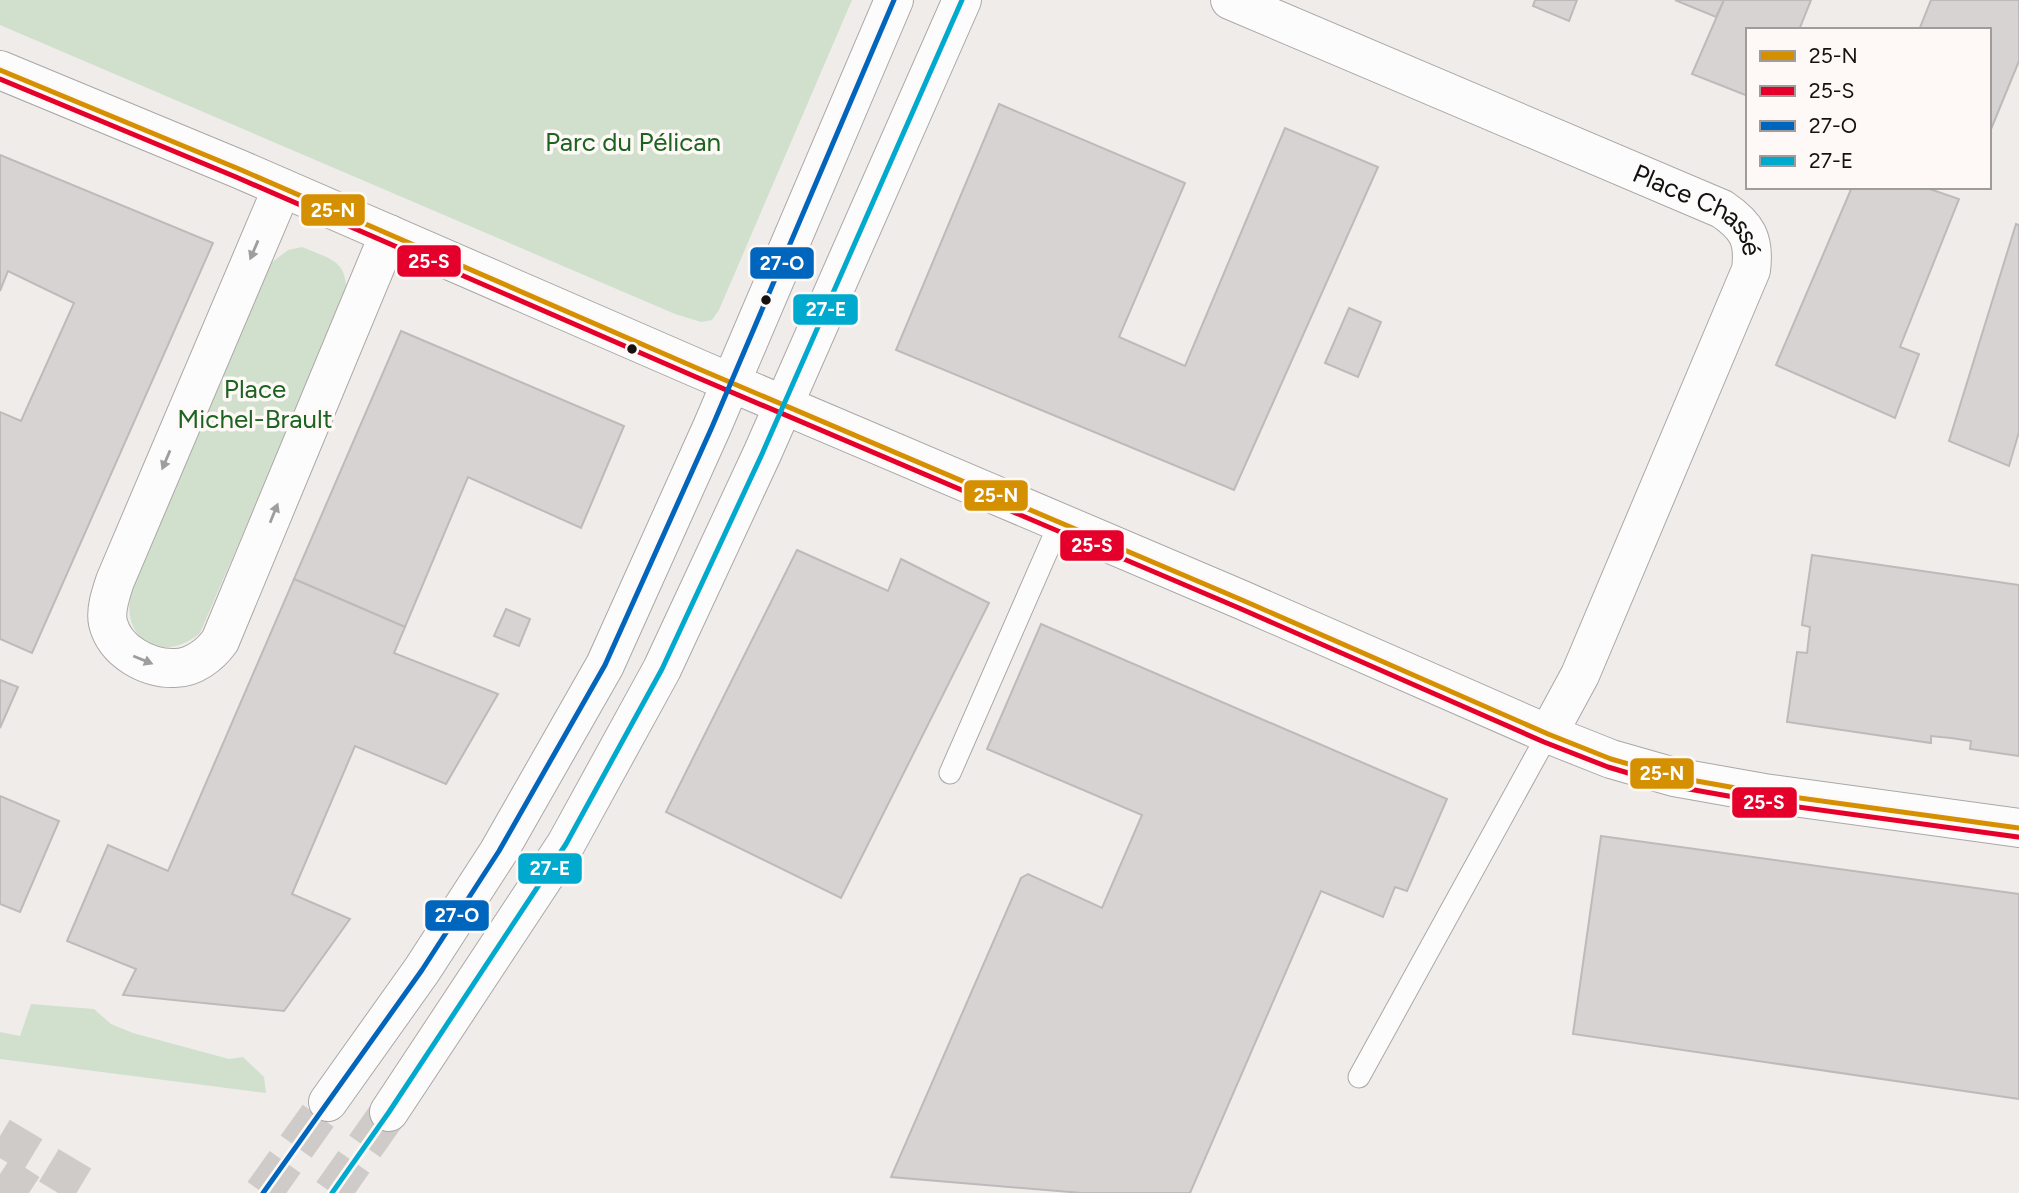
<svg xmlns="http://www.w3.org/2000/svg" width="2019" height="1193" font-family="Figtree,sans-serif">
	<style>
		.green { fill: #d0e0cd }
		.building { fill: #d7d3d3; stroke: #bdbaba; stroke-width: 2 }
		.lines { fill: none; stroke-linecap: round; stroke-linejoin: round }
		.secondary-tunnel { stroke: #cfcbc9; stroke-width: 38; stroke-dasharray: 38 19; stroke-linecap: butt }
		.service-casing { stroke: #aba7a6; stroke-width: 23 }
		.minor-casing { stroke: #aba7a6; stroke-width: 40 }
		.secondary-casing { stroke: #aba7a6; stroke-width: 40 }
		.service { stroke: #fdfcfc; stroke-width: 21 }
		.minor { stroke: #fdfcfc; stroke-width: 38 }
		.secondary { stroke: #fdfcfc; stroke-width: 38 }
		.bus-1-casing { stroke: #fef9f6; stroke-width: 10 }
		.bus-2-casing { stroke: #fef9f6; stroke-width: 10 }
		.bus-3-casing { stroke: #fef9f6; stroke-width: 10 }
		.bus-4-casing { stroke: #fef9f6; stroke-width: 10 }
		.bus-1 { stroke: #d59002; stroke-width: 5 }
		.bus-2 { stroke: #e4002b; stroke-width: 5 }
		.bus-3 { stroke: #0065bd; stroke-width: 5 }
		.bus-4 { stroke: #00a9ce; stroke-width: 5 }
		.oneway { fill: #a09e9d }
		.bus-dot { fill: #14110f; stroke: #fef9f6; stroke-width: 2.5 }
		.labels { text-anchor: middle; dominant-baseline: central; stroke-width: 7; stroke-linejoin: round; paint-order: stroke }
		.park-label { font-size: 26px; fill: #1c6321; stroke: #fef9f6 }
		.street-label { font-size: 26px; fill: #14110f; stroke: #fef9f6 }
		.line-badge { stroke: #fef9f6; stroke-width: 2.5 }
		.badge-label { font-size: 19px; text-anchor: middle; font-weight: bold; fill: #fff }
	</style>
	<rect width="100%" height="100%" fill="#f0ecea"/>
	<g class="green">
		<polygon points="0,0 852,0 719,310 712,320 701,322 675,314 0,25"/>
		<path d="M 302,247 C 330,259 348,260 346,294 L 200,633 C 164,664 120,641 131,593 L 271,263 L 288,250 Z"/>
		<polygon points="31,1004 94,1009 111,1024 133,1033 229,1059 243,1057 264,1077 266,1093 0,1059 0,1032 20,1036"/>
	</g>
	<g class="building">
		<polygon points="1535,0 1577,0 1569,21 1533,6"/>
		<polygon points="1675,0 1724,0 1716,17"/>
		<polygon points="1724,0 1811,0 1799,30 1748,30 1748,96 1692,74"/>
		<polygon points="1931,0 2019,0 2019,61 1989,134 1989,30 1919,30"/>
		<polygon points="999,104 1185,183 1119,337 1185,366 1285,128 1378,167 1234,490 896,350"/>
		<polygon points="0,155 213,243 32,653 0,639 0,412 21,421 74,303 8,271 0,291"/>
		<polygon points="1852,187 1924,187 1959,199 1900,347 1919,354 1895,418 1776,365"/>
		<polygon points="2016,224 2019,225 2019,432 2009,466 1949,441"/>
		<polygon points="1349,308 1381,322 1358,377 1325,363"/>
		<polygon points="401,331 624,426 581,528 468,477 405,627 294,579"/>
		<polygon points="797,550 888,591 901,559 989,603 841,898 666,812"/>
		<polygon points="1812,555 2019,585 2019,756 1970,749 1971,741 1951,738 1931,736 1931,743 1787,722 1797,652 1807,653 1810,627 1802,625"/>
		<polygon points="294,579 405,627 394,653 498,694 446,784 355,746 292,894 350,919 284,1011 123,995 136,969 67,941 108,845 168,871"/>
		<polygon points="506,609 530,619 519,646 494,636"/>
		<polygon points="1041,624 1447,799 1407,891 1395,887 1383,917 1321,891 1190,1193 1082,1193 891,1177 1021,878 1028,874 1102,908 1142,815 987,749"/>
		<polygon points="0,680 18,687 0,728"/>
		<polygon points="0,796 59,821 20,912 0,904"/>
		<polygon points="1601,836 2019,894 2019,1099 1573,1034"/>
	</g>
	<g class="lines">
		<g class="secondary-tunnel">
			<polyline points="0,1136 95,1193"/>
			<polyline points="0,1174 29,1193"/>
			<polyline points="263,1193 328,1102"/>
			<polyline points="332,1193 389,1112"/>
		</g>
		<defs>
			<g id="service">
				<polyline points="950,773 1060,522"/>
				<polyline points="1359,1077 1548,734"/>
			</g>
			<g id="minor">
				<path id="s1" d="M 1230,0 L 1722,209 C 1747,226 1755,239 1751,270 L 1580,675 L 1548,734"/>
				<polyline points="0,70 239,169 699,369 1242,600 1548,734 1611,759 1674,777 1764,793 2019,828"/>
				<path d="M 282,188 L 115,581 C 111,593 105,610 108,623 C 115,651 147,669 175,668 C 193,668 210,655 220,641 L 389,234"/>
			</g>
			<g id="secondary">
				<polyline points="328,1102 422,970 499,851 605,665 712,427 894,0"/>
				<polyline points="389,1112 566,844 662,669 762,454 962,0"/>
			</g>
		</defs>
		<use href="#service" class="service-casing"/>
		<use href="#minor" class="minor-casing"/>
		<use href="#secondary" class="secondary-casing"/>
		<use href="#service" class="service"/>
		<use href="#minor" class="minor"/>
		<use href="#secondary" class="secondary"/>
		<defs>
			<polyline id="bus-1" points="0,70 239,169 699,369 1242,600 1548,734 1611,759 1674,777 1764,793 2019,828"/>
			<polyline id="bus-2" points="0,79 236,177 696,377 1239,608 1544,742 1608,767 1672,786 1762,802 2018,837"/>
			<polyline id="bus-3" points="263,1193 422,970 499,851 605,665 712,427 894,0"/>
			<polyline id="bus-4" points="332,1193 389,1112 566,844 662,669 762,454 962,0"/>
		</defs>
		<use href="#bus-1" class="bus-1-casing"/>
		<use href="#bus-2" class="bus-2-casing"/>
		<use href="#bus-3" class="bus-3-casing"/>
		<use href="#bus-4" class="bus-4-casing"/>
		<use href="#bus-1" class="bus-1"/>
		<use href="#bus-2" class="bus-2"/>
		<use href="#bus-3" class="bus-3"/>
		<use href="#bus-4" class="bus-4"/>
	</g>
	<defs><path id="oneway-solid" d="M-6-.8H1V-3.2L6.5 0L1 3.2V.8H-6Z" transform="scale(1.75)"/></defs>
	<g class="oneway">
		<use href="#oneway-solid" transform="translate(254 250) rotate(113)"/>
		<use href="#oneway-solid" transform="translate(166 460) rotate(113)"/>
		<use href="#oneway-solid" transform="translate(274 513) rotate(-68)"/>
		<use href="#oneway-solid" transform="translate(143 660) rotate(22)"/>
	</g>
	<g class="bus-dot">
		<circle cx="766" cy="300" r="6"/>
		<circle cx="632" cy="349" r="6"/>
	</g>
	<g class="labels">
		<g class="park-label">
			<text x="633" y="142">Parc du Pélican</text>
			<text x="255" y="389">Place<tspan x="255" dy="30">Michel-Brault</tspan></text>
		</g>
		<g class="street-label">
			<text stroke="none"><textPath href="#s1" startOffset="516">Place Chassé</textPath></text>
		</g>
	</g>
	<g class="line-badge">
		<rect x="300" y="193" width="66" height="34" rx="7" fill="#d59002"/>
		<rect x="396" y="244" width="66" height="34" rx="7" fill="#e4002b"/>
		<rect x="749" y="246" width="66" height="34" rx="7" fill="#0065bd"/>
		<rect x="792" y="293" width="67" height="33" rx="7" fill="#00a9ce"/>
		<rect x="963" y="479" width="66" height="33" rx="7" fill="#d59002"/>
		<rect x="1059" y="529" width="66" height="33" rx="7" fill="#e4002b"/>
		<rect x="1629" y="757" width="66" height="33" rx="7" fill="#d59002"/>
		<rect x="1731" y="786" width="67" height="33" rx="7" fill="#e4002b"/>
		<rect x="517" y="852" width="66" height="33" rx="7" fill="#00a9ce"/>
		<rect x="424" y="899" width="66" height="33" rx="7" fill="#0065bd"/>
	</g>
	<g class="badge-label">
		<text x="333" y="217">25-N</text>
		<text x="429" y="268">25-S</text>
		<text x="782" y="270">27-O</text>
		<text x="826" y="316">27-E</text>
		<text x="996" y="502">25-N</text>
		<text x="1092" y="552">25-S</text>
		<text x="1662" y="780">25-N</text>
		<text x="1764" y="809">25-S</text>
		<text x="550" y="875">27-E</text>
		<text x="457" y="922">27-O</text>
	</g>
	<rect x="1746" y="28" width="245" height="161" fill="#fef9f6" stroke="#a09c9a" stroke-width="2"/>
	<rect x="1760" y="51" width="35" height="10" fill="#d59002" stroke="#a09c9a" stroke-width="2"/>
	<text x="1809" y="63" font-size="21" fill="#14110f">25-N</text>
	<rect x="1760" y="86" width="35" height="10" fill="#e4002b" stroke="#a09c9a" stroke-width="2"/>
	<text x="1809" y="98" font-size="21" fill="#14110f">25-S</text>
	<rect x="1760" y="121" width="35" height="10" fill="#0065bd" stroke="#a09c9a" stroke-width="2"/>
	<text x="1809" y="133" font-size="21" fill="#14110f">27-O</text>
	<rect x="1760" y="156" width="35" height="10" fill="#00a9ce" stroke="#a09c9a" stroke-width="2"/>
	<text x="1809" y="168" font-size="21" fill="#14110f">27-E</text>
</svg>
